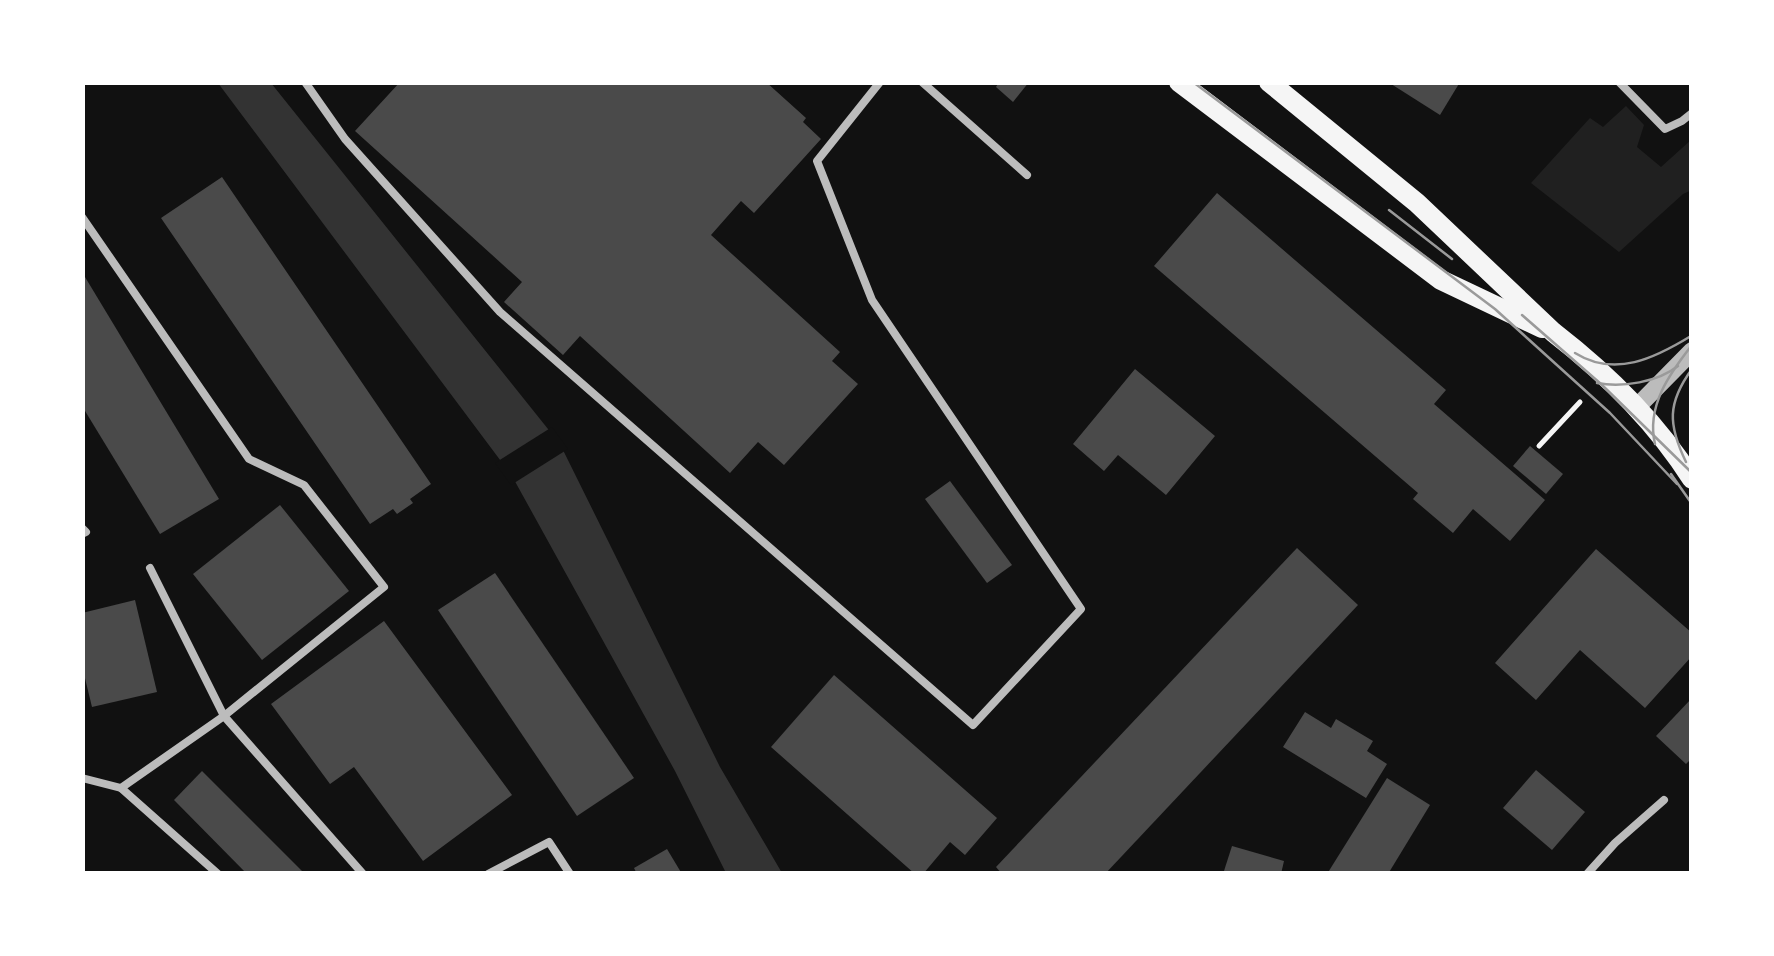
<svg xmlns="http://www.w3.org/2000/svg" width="1774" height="956" font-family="Commissioner,sans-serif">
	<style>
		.green { fill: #202020 }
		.water { fill: #333 }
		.pier { fill: #111 }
		.building { fill: #4a4a4a }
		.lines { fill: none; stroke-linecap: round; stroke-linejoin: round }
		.path { stroke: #f5f5f5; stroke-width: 5 }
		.service { stroke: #bcbcbc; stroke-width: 8 }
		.tertiary { stroke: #bcbcbc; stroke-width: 18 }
		.secondary { stroke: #f5f5f5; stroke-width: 20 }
		.tram { stroke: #9a9a9a; stroke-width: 2.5 }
	</style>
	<rect width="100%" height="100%" fill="#111"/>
	<polygon class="green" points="1626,106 1644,125 1637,147 1661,167 1691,140 1692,190 1683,194 1619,252 1531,183 1590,118 1603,127"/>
	<polygon class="water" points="218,83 271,83 560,444 720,767 782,873 726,873 675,771 512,476"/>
	<polygon class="pier" points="552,427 568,449 511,485 495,463"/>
	<g class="building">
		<polygon points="400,82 766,82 806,118 803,122 821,139 754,213 741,201 711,235 840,352 832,361 858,384 784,465 758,442 730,473 580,336 563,355 504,302 522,282 355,131"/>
		<polygon points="999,82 1029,82 1013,102 996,87"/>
		<polygon points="1388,82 1460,82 1440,115"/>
		<polygon points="222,177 431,484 410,499 413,503 397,514 393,509 370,524 161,218"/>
		<polygon points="1217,193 1446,390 1434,404 1545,500 1510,541 1473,509 1453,533 1413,499 1418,493 1154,266"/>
		<polygon points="85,277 219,499 160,534 82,406 82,279"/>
		<polygon points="1135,369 1215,436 1166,495 1118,455 1104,471 1073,444"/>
		<polygon points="1530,446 1563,474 1546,494 1513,466"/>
		<polygon points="950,481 1012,565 987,583 925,499"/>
		<polygon points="280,505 349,591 262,660 193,574"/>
		<polygon points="1297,548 1358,605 1105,874 1002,874 996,867"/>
		<polygon points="1596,549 1692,633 1692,656 1645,708 1580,650 1536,700 1495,663"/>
		<polygon points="495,573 634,778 577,816 438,610"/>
		<polygon points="135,600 157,692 92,707 82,666 82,613"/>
		<polygon points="384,621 512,795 423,861 354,767 330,784 271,704"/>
		<polygon points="834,675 997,818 965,855 950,842 923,874 915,874 771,747"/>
		<polygon points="1692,698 1692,758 1686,764 1656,736"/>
		<polygon points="1305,712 1331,728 1336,719 1373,741 1367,751 1387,764 1366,798 1283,747"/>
		<polygon points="1536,770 1585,812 1552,850 1503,808"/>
		<polygon points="202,771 305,874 247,874 174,800"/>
		<polygon points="1387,778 1430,805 1388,874 1327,874"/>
		<polygon points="1232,846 1284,861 1281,874 1223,874"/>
		<polygon points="667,849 682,874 637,874 634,868"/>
	</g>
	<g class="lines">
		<polyline class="path" points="1539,446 1580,402"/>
		<g class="service">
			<polyline points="305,82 345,139 500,312 973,725 1081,609 872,300 817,161 880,82"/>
			<polyline points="922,82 1027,175"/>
			<polyline points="1619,82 1665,129 1682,121 1692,113"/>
			<polyline points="82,217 249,459 304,485 384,587 224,716 363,874"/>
			<polyline points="82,528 86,532 82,534"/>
			<polyline points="82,778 121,788 218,874"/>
			<polyline points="121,788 224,716 150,568"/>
			<polyline points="488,874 549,842 570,874"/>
			<polyline points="1587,874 1615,843 1664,800"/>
		</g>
		<polyline class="tertiary" points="1636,408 1692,351"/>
		<g class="secondary">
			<polyline points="1179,82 1441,280 1542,328"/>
			<path d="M 1269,82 L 1417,203 L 1553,332 C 1606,373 1656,422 1692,479"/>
		</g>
		<g class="tram">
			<polyline points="1193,82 1495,309 1610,413 1677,484"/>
			<polyline points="1389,210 1452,259"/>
			<polyline points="1522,315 1601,384 1691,472"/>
			<path d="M 1575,353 C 1615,378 1655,358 1691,336"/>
			<path d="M 1597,383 C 1622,388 1658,382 1678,366"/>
			<path d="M 1655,444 C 1646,406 1670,373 1692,345"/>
			<path d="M 1686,462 C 1668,425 1667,403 1692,369"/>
			<polyline points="1671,474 1692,504"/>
		</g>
	</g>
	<rect width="1774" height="956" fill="none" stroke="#ffffff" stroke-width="170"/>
</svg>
